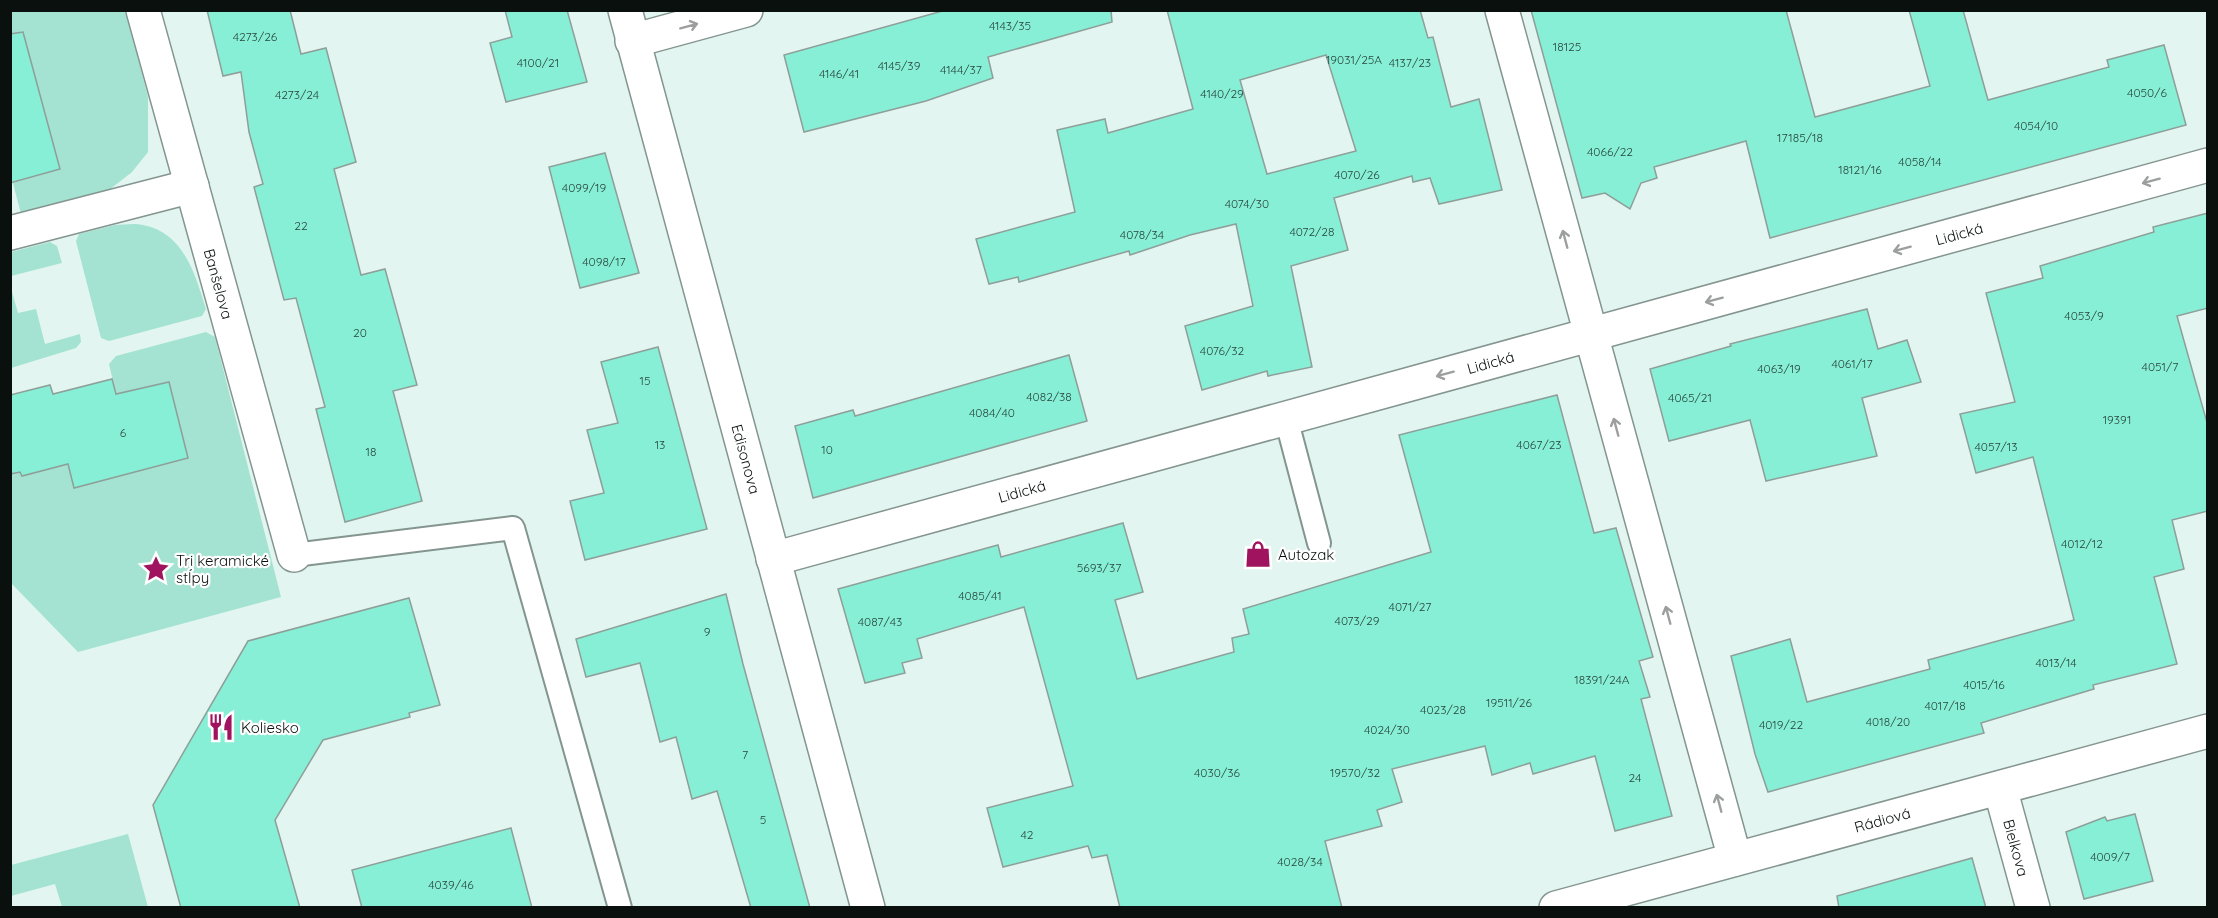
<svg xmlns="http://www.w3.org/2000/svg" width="2218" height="918" font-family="Quicksand,sans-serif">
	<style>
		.green { fill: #a4e3d1 }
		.building { fill: #87efd5; stroke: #8e9f9a; stroke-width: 1.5; fill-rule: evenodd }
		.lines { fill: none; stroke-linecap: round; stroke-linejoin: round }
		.service-casing { stroke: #849590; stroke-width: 26 }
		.minor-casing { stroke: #849590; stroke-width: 36 }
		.tertiary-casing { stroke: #849590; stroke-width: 36 }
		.service { stroke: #fff; stroke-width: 22 }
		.minor { stroke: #fff; stroke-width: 33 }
		.tertiary { stroke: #fff; stroke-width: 33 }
		.oneway { stroke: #9d9f9f }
		.labels { text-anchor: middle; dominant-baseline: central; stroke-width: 4.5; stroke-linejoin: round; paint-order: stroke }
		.number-label { font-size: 12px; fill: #294840 }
		.street-label { font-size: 15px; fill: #0a100e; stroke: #fff }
		.poi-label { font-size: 15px; fill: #0a100e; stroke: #fff; text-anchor: start }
	</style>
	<rect width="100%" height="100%" fill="#e3f5f0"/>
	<g class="green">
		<polygon points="10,11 126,11 148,97 148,152 132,172 100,197 21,214 13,183 60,169 40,94 11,101"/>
		<path d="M 115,225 C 123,225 134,223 143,225 C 184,233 195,274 206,309 L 202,316 L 109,341 L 101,338 L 76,241 L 79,234 Z"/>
		<polygon points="50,242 57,246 62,263 11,276 11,252"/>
		<polygon points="10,285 18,313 36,309 45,344 80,334 81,342 76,348 11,368"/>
		<polygon points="206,332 215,337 281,597 78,652 11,583 10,474 20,472 22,476 68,464 74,487 188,458 169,382 116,394 109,364 116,356"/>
		<polygon points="128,834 148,907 62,907 55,884 11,896 11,865"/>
	</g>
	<g class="building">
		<polygon points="207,10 290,10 301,54 326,48 356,162 334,169 361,275 385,269 417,385 393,391 422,501 345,522 316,409 325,407 296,298 284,300 254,187 263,184 249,132 241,72 223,76"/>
		<polygon points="505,10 567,10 587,82 506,102 490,43 512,37"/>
		<polygon points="946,10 1111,10 1112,22 988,57 993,78 926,101 804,132 784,55"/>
		<path d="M 1167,10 L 1420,10 L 1428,38 L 1433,37 L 1451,107 L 1479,99 L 1502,190 L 1439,204 L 1430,178 L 1413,182 L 1412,176 L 1334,198 L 1348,250 L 1291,266 L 1312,367 L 1268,376 L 1267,371 L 1202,390 L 1185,326 L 1253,306 L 1236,224 L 1190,235 L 1130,255 L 1129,251 L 1019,282 L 1018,277 L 989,284 L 976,239 L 1075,212 L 1057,130 L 1105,119 L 1108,133 L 1193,109 ZM 1326,55 L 1356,151 L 1267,174 L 1240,80 Z"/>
		<polygon points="1531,10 1786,10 1815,117 1930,86 1909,10 1963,10 1988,100 2109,67 2107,60 2164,45 2186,125 1770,238 1746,141 1654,167 1657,178 1641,183 1630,209 1605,193 1582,198"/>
		<polygon points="23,32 60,169 10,183 10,34"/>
		<polygon points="605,153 639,273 580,288 549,167"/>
		<polygon points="2208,213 2208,308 2177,316 2208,426 2208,511 2172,520 2184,569 2154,577 2177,664 2093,685 2094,689 1981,723 1984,733 1768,792 1755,754 1731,656 1790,639 1807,702 1930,669 1928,660 2074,620 2033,457 1976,473 1960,414 2015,402 1986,293 2043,278 2040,266 2154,232 2153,227"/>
		<polygon points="1867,309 1878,349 1907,340 1921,382 1862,398 1877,456 1766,481 1750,420 1669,441 1650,369 1731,346 1730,344"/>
		<polygon points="658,347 707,529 585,560 570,501 604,493 587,430 618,423 601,362"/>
		<polygon points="1069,355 1087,421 813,498 795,426 853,410 855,416"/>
		<polygon points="112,379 116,394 169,382 188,458 74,488 68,464 22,476 20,472 10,474 10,395 50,385 53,394"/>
		<polygon points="1557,395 1594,533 1616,528 1653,657 1639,661 1650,697 1641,699 1672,816 1615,831 1595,756 1533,774 1530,763 1492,775 1485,746 1392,769 1402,802 1377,810 1382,826 1325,841 1342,908 1120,908 1107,855 1092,858 1088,846 1003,867 987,808 1073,786 1024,607 917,639 922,658 902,663 905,673 865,683 838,589 998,545 1001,557 1123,523 1143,592 1115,600 1137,679 1234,652 1232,638 1249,634 1243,609 1431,552 1399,435"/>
		<polygon points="726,594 743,664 810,908 751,908 717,791 692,799 676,737 660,742 640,663 586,677 576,639"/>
		<polygon points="409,598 440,705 409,713 410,717 323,740 275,820 300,908 181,908 153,805 248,641"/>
		<polygon points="2135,814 2153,881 2084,899 2066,832 2105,817 2107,821"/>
		<polygon points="511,828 532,908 362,908 352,870"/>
		<polygon points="1972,858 1986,908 1839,908 1837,896"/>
	</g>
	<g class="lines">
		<defs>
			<g id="service">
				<polyline points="1286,418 1319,543"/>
				<polyline points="294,555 513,528 620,908"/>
			</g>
			<g id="minor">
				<path id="s1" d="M 143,10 L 294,555"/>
				<path id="s2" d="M 625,10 L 868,908"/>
				<polyline points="1502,10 1735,859"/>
				<polyline points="632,41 746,10"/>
				<polyline points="10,233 192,186"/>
				<path id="s3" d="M 773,559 L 2208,165"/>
				<path id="s4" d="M 2000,788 L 2033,908"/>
			</g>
			<g id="tertiary">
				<path id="s5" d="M 1556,908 L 2208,731"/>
			</g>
		</defs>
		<use href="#service" class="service-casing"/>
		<use href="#minor" class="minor-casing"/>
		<use href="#tertiary" class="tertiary-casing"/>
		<use href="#service" class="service"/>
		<use href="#minor" class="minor"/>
		<use href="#tertiary" class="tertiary"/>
	</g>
	<defs><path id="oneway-shaft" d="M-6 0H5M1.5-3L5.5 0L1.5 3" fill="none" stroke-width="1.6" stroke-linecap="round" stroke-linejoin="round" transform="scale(1.5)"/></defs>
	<g class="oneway">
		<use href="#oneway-shaft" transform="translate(689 26) rotate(-15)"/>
		<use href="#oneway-shaft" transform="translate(2151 181) rotate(165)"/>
		<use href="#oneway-shaft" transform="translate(1565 239) rotate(-105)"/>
		<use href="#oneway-shaft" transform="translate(1902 249) rotate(165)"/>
		<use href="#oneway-shaft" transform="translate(1714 300) rotate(165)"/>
		<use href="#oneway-shaft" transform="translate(1445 374) rotate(165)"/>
		<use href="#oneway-shaft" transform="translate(1616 427) rotate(-105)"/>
		<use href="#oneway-shaft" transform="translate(1668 615) rotate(-105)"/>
		<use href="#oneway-shaft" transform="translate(1719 803) rotate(-105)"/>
	</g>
	<defs>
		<symbol id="shop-bare" viewBox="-9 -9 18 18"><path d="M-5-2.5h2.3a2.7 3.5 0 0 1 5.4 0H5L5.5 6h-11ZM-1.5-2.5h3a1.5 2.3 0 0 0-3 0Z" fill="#a0145f" stroke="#fff" stroke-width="2.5" paint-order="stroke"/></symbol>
		<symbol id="sight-bare" viewBox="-9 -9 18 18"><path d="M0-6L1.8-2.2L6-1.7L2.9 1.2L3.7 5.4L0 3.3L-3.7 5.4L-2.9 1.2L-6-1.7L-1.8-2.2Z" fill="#a0145f" stroke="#fff" stroke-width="2.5" paint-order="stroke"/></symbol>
		<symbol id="restaurant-bare" viewBox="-9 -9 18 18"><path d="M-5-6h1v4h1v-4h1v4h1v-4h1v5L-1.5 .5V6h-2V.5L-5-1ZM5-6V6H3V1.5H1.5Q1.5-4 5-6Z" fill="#a0145f" stroke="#fff" stroke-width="2.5" paint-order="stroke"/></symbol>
	</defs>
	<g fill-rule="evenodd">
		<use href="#shop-bare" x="1239" y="535" width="38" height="38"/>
		<use href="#sight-bare" x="137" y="550" width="38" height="38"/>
		<use href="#restaurant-bare" x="202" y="708" width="38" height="38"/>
	</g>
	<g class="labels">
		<g class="number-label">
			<text x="1010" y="25">4143/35</text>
			<text x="255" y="36">4273/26</text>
			<text x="1567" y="46">18125</text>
			<text x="1354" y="59">19031/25A</text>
			<text x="538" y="62">4100/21</text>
			<text x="1410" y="62">4137/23</text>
			<text x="899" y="65">4145/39</text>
			<text x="961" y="69">4144/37</text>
			<text x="839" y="73">4146/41</text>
			<text x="2147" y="92">4050/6</text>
			<text x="1222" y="93">4140/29</text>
			<text x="297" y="94">4273/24</text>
			<text x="2036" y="125">4054/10</text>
			<text x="1800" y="137">17185/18</text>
			<text x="1610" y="151">4066/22</text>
			<text x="1920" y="161">4058/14</text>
			<text x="1860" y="169">18121/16</text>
			<text x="1357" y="174">4070/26</text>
			<text x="584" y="187">4099/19</text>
			<text x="1247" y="203">4074/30</text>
			<text x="301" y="225">22</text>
			<text x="1312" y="231">4072/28</text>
			<text x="1142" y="234">4078/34</text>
			<text x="604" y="261">4098/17</text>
			<text x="2084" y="315">4053/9</text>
			<text x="360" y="332">20</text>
			<text x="1222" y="350">4076/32</text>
			<text x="1852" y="363">4061/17</text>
			<text x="2160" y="366">4051/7</text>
			<text x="1779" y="368">4063/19</text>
			<text x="645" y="380">15</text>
			<text x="1049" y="396">4082/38</text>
			<text x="1690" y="397">4065/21</text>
			<text x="992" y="412">4084/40</text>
			<text x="2117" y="419">19391</text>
			<text x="123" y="432">6</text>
			<text x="660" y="444">13</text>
			<text x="1539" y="444">4067/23</text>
			<text x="1996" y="446">4057/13</text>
			<text x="827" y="449">10</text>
			<text x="371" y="451">18</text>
			<text x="2082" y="543">4012/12</text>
			<text x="1099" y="567">5693/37</text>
			<text x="980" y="595">4085/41</text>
			<text x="1410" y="606">4071/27</text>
			<text x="1357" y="620">4073/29</text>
			<text x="880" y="621">4087/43</text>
			<text x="707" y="631">9</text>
			<text x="2056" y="662">4013/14</text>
			<text x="1602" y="679">18391/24A</text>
			<text x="1984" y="684">4015/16</text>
			<text x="1509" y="702">19511/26</text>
			<text x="1945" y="705">4017/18</text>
			<text x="1443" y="709">4023/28</text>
			<text x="1888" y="721">4018/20</text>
			<text x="1781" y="724">4019/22</text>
			<text x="1387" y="729">4024/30</text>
			<text x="745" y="754">7</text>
			<text x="1217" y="772">4030/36</text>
			<text x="1355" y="772">19570/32</text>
			<text x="1635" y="777">24</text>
			<text x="763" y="819">5</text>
			<text x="1027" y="834">42</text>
			<text x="2110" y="856">4009/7</text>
			<text x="1300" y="861">4028/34</text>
			<text x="451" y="884">4039/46</text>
		</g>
		<g class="street-label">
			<text stroke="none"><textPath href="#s3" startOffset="1230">Lidická</textPath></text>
			<text stroke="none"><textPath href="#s1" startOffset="284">Banšelova</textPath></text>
			<text stroke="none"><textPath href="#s3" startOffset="744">Lidická</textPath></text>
			<text stroke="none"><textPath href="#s2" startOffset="465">Edisonova</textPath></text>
			<text stroke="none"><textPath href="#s3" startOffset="258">Lidická</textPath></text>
			<text stroke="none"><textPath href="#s5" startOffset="338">Rádiová</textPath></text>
			<text stroke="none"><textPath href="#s4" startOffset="62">Bielkova</textPath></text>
		</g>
		<g class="poi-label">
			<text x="1278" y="554">Autozak</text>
			<text x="176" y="560">Tri keramické<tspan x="176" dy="17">stĺpy</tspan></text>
			<text x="241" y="727">Koliesko</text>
		</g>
	</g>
	<rect width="2218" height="918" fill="none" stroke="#0a100e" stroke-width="24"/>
</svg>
